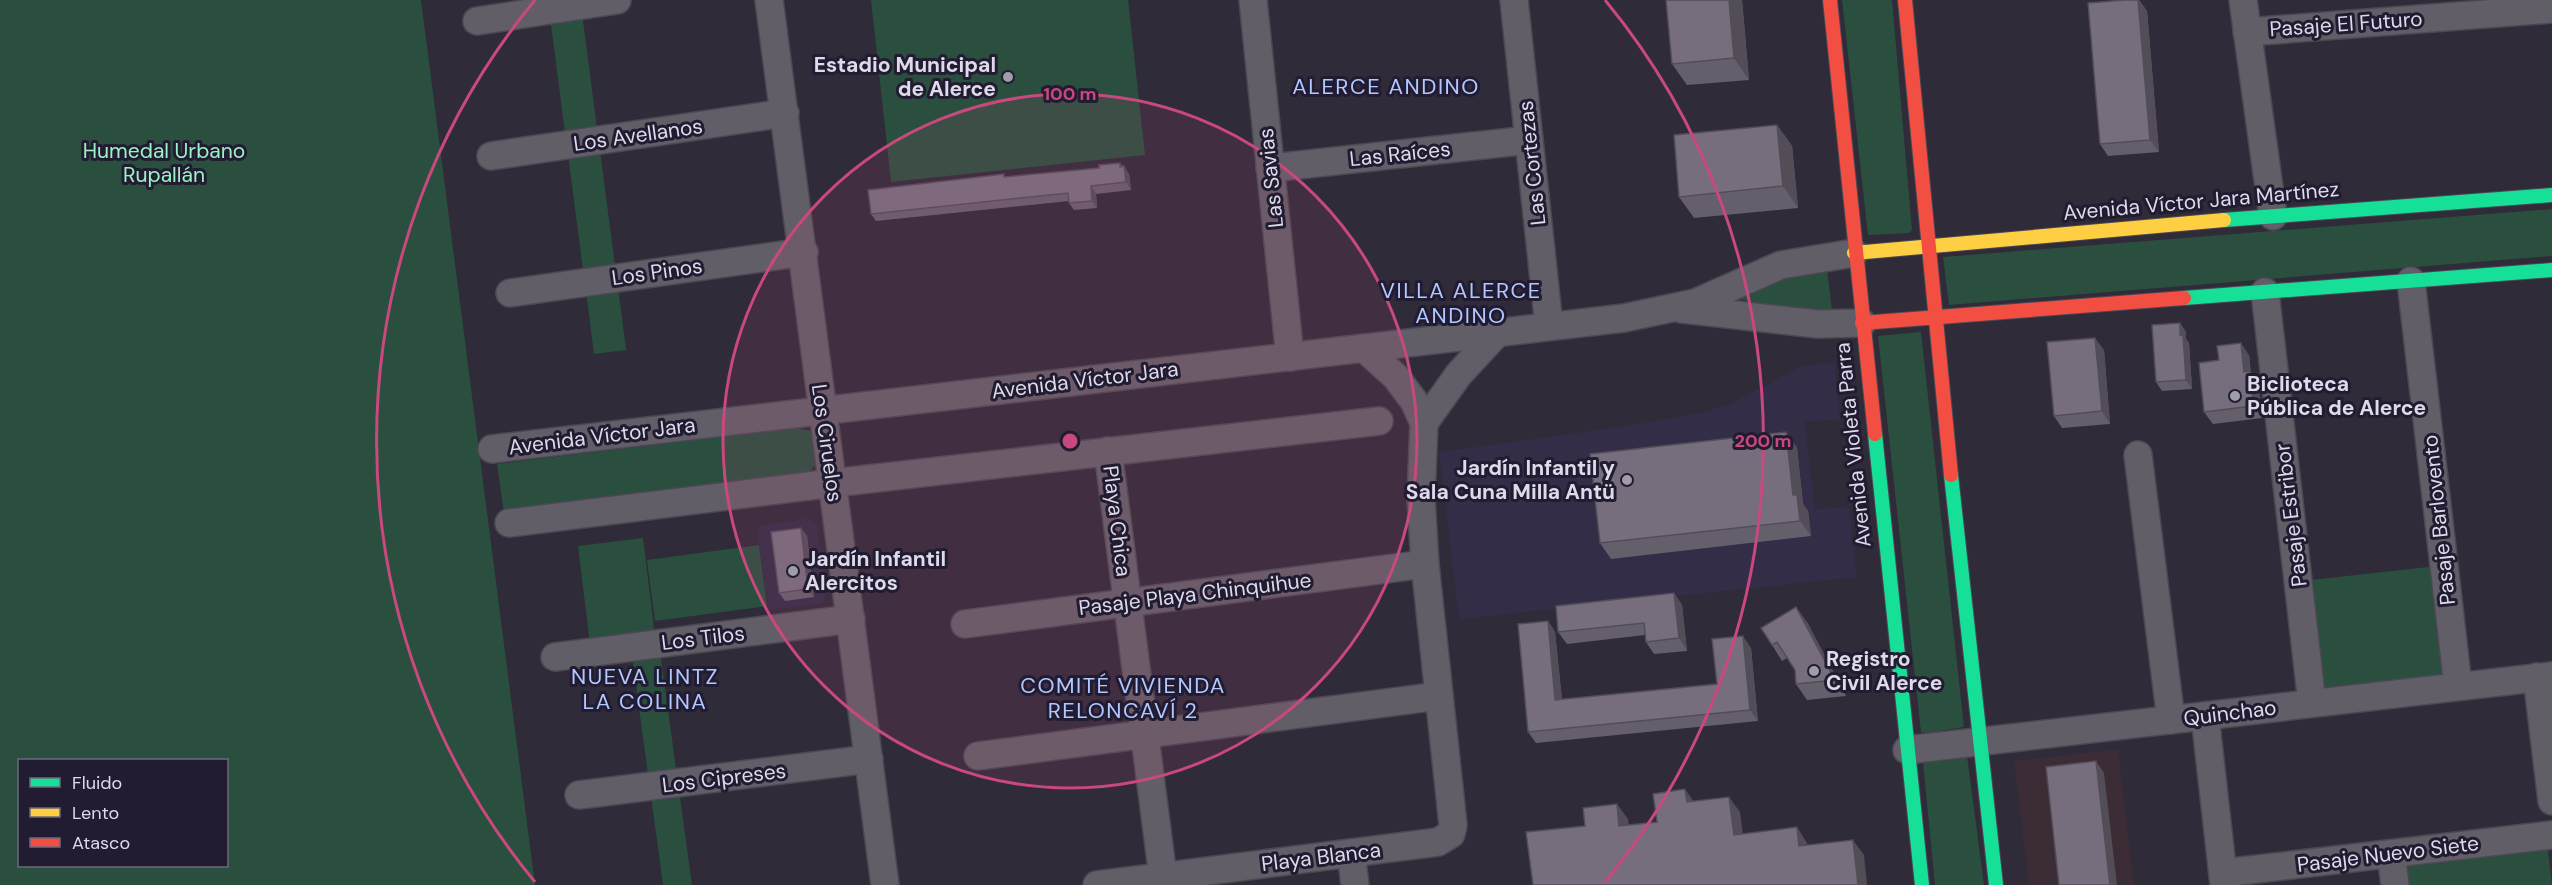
<svg xmlns="http://www.w3.org/2000/svg" width="2552" height="885" font-family="'DM Sans',sans-serif">
	<style>
		.commercial { fill: #3b2c35 }
		.built { fill: #342d48 }
		.green { fill: #2a4f3e; fill-rule: evenodd }
		.lines { fill: none; stroke-linecap: round; stroke-linejoin: round }
		.street-casing { stroke: #4b4853; stroke-width: 30 }
		.fast-casing { stroke: #4b4853; stroke-width: 16 }
		.slow-casing { stroke: #4b4853; stroke-width: 16 }
		.jam-casing { stroke: #4b4853; stroke-width: 16 }
		.street { stroke: #615e68; stroke-width: 27 }
		.fast { stroke: #16e098; stroke-width: 14 }
		.slow { stroke: #ffcf43; stroke-width: 14 }
		.jam { stroke: #f24e42; stroke-width: 14 }
		.wall { fill: #655f6c }
		.shaded-wall { fill: #534d58 }
		.building { fill: #766e7d; stroke: #534d58; stroke-width: 1.5 }
		.ring { fill: none; stroke: #c9487e; stroke-width: 3 }
		.poi-dot { fill: #a09dab; stroke: #221c32; stroke-width: 2 }
		.labels { text-anchor: middle; dominant-baseline: central; stroke-width: 6; stroke-linejoin: round; paint-order: stroke }
		.street-label { font-size: 21px; fill: #dddae9; stroke: #221c32 }
		.poi-label { font-size: 21px; font-weight: bold; fill: #dddae9; stroke: #221c32; text-anchor: start }
		.park-label { font-size: 21px; fill: #9bf2c4; stroke: #221c32 }
		.neighbourhood-label { font-size: 22px; letter-spacing: 1.5px; fill: #b2c8fe; stroke: #221c32 }
		.centre { fill: #c9487e; stroke: #221c32; stroke-width: 3 }
		.ring-label { font-size: 18px; text-anchor: middle; font-weight: bold; fill: #c9487e; stroke: #221c32; stroke-width: 6; stroke-linejoin: round; paint-order: stroke }
	</style>
	<rect width="100%" height="100%" fill="#2f2b38"/>
	<polygon class="commercial" points="2118,749 2134,885 2029,885 2014,761"/>
	<g class="built">
		<polygon points="1835,362 1840,419 1805,422 1815,509 1849,507 1857,577 1459,619 1439,452 1627,426 1705,412 1732,403 1800,367"/>
		<polygon points="810,518 817,524 825,601 821,604 768,610 757,526"/>
	</g>
	<g class="green">
		<path d="M 0,0 L 421,0 L 535,885 L 0,885 ZM 20,760 L 226,760 L 226,866 L 20,866 Z"/>
		<polygon points="871,0 1128,0 1145,155 891,182"/>
		<polygon points="1842,0 1892,0 1912,230 1909,233 1868,235"/>
		<polygon points="582,13 597,128 565,133 550,17"/>
		<polygon points="600,150 615,266 583,270 568,154"/>
		<polygon points="2552,209 2552,256 1949,305 1943,257"/>
		<polygon points="1827,269 1832,312 1762,304 1736,298 1769,281"/>
		<polygon points="618,287 626,350 594,354 586,291"/>
		<polygon points="1921,332 1964,727 1926,733 1921,732 1878,336"/>
		<polygon points="796,428 812,431 816,464 807,475 504,513 497,464"/>
		<polygon points="643,538 655,637 590,644 578,546"/>
		<polygon points="759,545 767,606 655,621 647,560"/>
		<polygon points="2437,566 2448,669 2442,677 2324,690 2318,687 2302,581"/>
		<polygon points="660,652 692,885 663,885 632,656"/>
		<polygon points="1967,756 1984,885 1935,885 1923,762 1929,759"/>
		<polygon points="2544,846 2548,851 2552,885 2401,885 2401,862"/>
	</g>
	<g class="lines">
		<defs>
			<g id="street">
				<polyline points="769,0 885,885"/>
				<polyline points="1253,0 1290,357"/>
				<polyline points="1514,0 1549,326"/>
				<polyline points="2243,0 2273,216"/>
				<polyline points="477,21 617,0"/>
				<polyline points="2247,32 2552,9"/>
				<polyline points="491,156 785,113"/>
				<polyline points="1270,168 1529,140"/>
				<polyline points="2411,281 2458,686"/>
				<polyline points="2265,292 2312,703"/>
				<polyline points="510,293 804,252"/>
				<polyline points="1682,309 1818,324 1862,323"/>
				<polyline points="1424,423 1459,374 1497,333"/>
				<polyline points="492,449 1624,318 1695,303 1781,265 1854,253"/>
				<polyline points="1108,451 1163,877"/>
				<polyline points="2138,455 2171,720"/>
				<polyline points="509,523 833,483 1379,421"/>
				<polyline points="965,624 1425,564"/>
				<polyline points="555,657 851,619"/>
				<polyline points="2537,677 2552,801"/>
				<polyline points="2205,716 2224,885"/>
				<polyline points="1907,750 2552,676"/>
				<polyline points="978,756 1439,696"/>
				<polyline points="579,795 869,759"/>
				<polyline points="1351,853 1355,885"/>
				<polyline points="2391,854 2395,885"/>
				<polyline points="2223,873 2552,835"/>
				<polyline points="1097,885 1438,842 1451,834 1453,825 1425,564 1421,498 1424,423 1414,401 1396,377 1364,348"/>
			</g>
			<g id="fast">
				<polyline points="2224,220 2552,195"/>
				<polyline points="2184,298 2552,270"/>
				<polyline points="1875,434 1922,885"/>
				<polyline points="1951,475 1996,885"/>
			</g>
			<polyline id="slow" points="1854,253 2224,220"/>
			<g id="jam">
				<polyline points="1830,0 1875,434"/>
				<polyline points="1905,0 1951,475"/>
				<polyline points="1862,323 2184,298"/>
			</g>
		</defs>
		<use href="#street" class="street-casing"/>
		<use href="#fast" class="fast-casing"/>
		<use href="#slow" class="slow-casing"/>
		<use href="#jam" class="jam-casing"/>
		<use href="#street" class="street"/>
		<use href="#fast" class="fast"/>
		<use href="#slow" class="slow"/>
		<use href="#jam" class="jam"/>
	</g>
	<g class="wall">
		<polygon points="1742,0 1749,80 1687,85 1672,64"/>
		<polygon points="2124,0 2139,0 2147,11 2159,152 2108,156 2100,144"/>
		<polygon points="1777,125 1792,146 1798,208 1694,218 1679,197"/>
		<polygon points="1120,163 1129,174 1131,190 1096,194 1097,208 1074,210 1069,203 1069,201 876,221 871,214 1006,177 1099,168"/>
		<polygon points="2180,323 2186,332 2186,339 2189,343 2192,389 2162,391 2156,382"/>
		<polygon points="2104,350 2110,424 2062,428 2054,416"/>
		<polygon points="2249,355 2251,374 2258,383 2262,418 2213,424 2204,412"/>
		<polygon points="1786,432 1797,448 1803,504 1808,511 1811,536 1611,559 1600,543"/>
		<polygon points="801,528 807,536 814,597 785,601 779,593"/>
		<polygon points="1674,593 1682,605 1687,651 1654,654 1646,642 1645,635 1567,644 1558,632"/>
		<polygon points="1548,621 1555,632 1562,699 1717,684 1751,648 1758,721 1536,743 1528,732"/>
		<polygon points="1807,622 1846,696 1807,700 1796,684 1795,670 1787,658 1782,661 1772,645"/>
	</g>
	<g class="shaded-wall">
		<polygon points="1729,0 1742,0 1749,80 1734,58"/>
		<polygon points="2138,0 2147,11 2159,152 2150,140"/>
		<polygon points="1777,125 1792,146 1798,208 1783,186"/>
		<polygon points="1120,163 1124,169 1124,166 1129,174 1131,190 1126,182"/>
		<polygon points="1091,186 1096,194 1097,208 1092,201"/>
		<polygon points="2180,323 2186,332 2186,339 2189,343 2192,389 2186,380"/>
		<polygon points="2095,338 2104,350 2110,424 2102,411"/>
		<polygon points="2241,343 2249,355 2251,374 2258,383 2262,418 2253,406 2244,372"/>
		<polygon points="1786,432 1797,448 1803,504 1808,511 1811,536 1800,521 1793,495"/>
		<polygon points="801,528 807,536 814,597 808,589"/>
		<polygon points="1674,593 1682,605 1687,651 1679,638"/>
		<polygon points="1796,607 1807,622 1846,696 1835,680"/>
		<polygon points="1548,621 1555,632 1563,711 1555,700"/>
		<polygon points="1743,636 1751,648 1758,721 1750,710"/>
		<polygon points="2096,761 2104,773 2117,885 2110,885"/>
		<polygon points="1685,789 1696,805 1687,802"/>
		<polygon points="1729,797 1740,812 1745,850 1734,835"/>
		<polygon points="1617,804 1628,819 1630,842 1619,826"/>
		<polygon points="1797,827 1807,843 1810,862 1799,846"/>
		<polygon points="1853,840 1864,855 1867,885 1858,885"/>
	</g>
	<g class="building">
		<polygon points="1666,0 1729,0 1734,58 1672,64"/>
		<polygon points="2124,0 2138,0 2150,140 2100,144 2088,3"/>
		<polygon points="1777,125 1783,186 1679,197 1674,135"/>
		<polygon points="1120,163 1120,167 1124,166 1126,182 1091,186 1092,201 1069,203 1068,193 871,214 868,190 1004,174 1004,177 1099,168 1099,165"/>
		<polygon points="2180,323 2180,335 2183,335 2186,380 2156,382 2152,325"/>
		<polygon points="2095,338 2102,411 2054,416 2047,342"/>
		<polygon points="2241,343 2244,372 2250,371 2253,406 2204,412 2199,363 2219,360 2217,346"/>
		<polygon points="1786,432 1793,495 1797,495 1800,521 1600,543 1590,454"/>
		<polygon points="801,528 808,589 779,593 771,532"/>
		<polygon points="1674,593 1679,638 1646,642 1644,623 1558,632 1556,606"/>
		<polygon points="1796,607 1835,680 1796,684 1795,670 1777,642 1772,645 1761,628"/>
		<polygon points="1548,621 1555,700 1717,684 1712,639 1743,636 1750,710 1528,732 1518,624"/>
		<polygon points="2096,761 2110,885 2059,885 2046,767"/>
		<polygon points="1685,789 1687,802 1729,797 1734,835 1797,827 1799,846 1853,840 1858,885 1533,885 1526,832 1585,826 1583,808 1617,804 1619,826 1657,822 1653,794"/>
	</g>
	<circle cx="1070" cy="441" r="347" fill="#c9487e" fill-opacity=".12"/>
	<g class="ring">
		<circle cx="1070" cy="441" r="347"/>
		<path d="M535 882A693 693 0 0 1 535 0M1605 0A693 693 0 0 1 1605 882"/>
	</g>
	<g class="poi-dot">
		<circle cx="1008" cy="77" r="6"/>
		<circle cx="2235" cy="396" r="6"/>
		<circle cx="1627" cy="480" r="6"/>
		<circle cx="793" cy="571" r="6"/>
		<circle cx="1814" cy="671" r="6"/>
	</g>
	<g class="labels">
		<g class="street-label">
			<text transform="translate(2346 24) rotate(-4)">Pasaje El Futuro</text>
			<text transform="translate(638 135) rotate(-8)">Los Avellanos</text>
			<text transform="translate(1400 154) rotate(-6)">Las Raíces</text>
			<text transform="translate(1532 163) rotate(-96)">Las Cortezas</text>
			<text transform="translate(1271 178) rotate(-96)">Las Savias</text>
			<text transform="translate(2201 201) rotate(-5)">Avenida Víctor Jara Martínez</text>
			<text transform="translate(657 272) rotate(-8)">Los Pinos</text>
			<text transform="translate(1085 380) rotate(-7)">Avenida Víctor Jara</text>
			<text transform="translate(602 436) rotate(-7)">Avenida Víctor Jara</text>
			<text transform="translate(827 443) rotate(82)">Los Ciruelos</text>
			<text transform="translate(1853 445) rotate(-96)">Avenida Violeta Parra</text>
			<text transform="translate(2291 515) rotate(-97)">Pasaje Estribor</text>
			<text transform="translate(2439 520) rotate(-96)">Pasaje Barlovento</text>
			<text transform="translate(1117 521) rotate(83)">Playa Chica</text>
			<text transform="translate(1195 594) rotate(-7)">Pasaje Playa Chinquihue</text>
			<text transform="translate(703 638) rotate(-7)">Los Tilos</text>
			<text transform="translate(2230 713) rotate(-7)">Quinchao</text>
			<text transform="translate(724 778) rotate(-7)">Los Cipreses</text>
			<text transform="translate(2388 854) rotate(-7)">Pasaje Nuevo Siete</text>
			<text transform="translate(1321 857) rotate(-7)">Playa Blanca</text>
		</g>
		<g class="poi-label">
			<text x="996" y="65" text-anchor="end">Estadio Municipal<tspan x="996" dy="24">de Alerce</tspan></text>
			<text x="2247" y="384">Biclioteca<tspan x="2247" dy="24">Pública de Alerce</tspan></text>
			<text x="1615" y="468" text-anchor="end">Jardín Infantil y<tspan x="1615" dy="24">Sala Cuna Milla Antü</tspan></text>
			<text x="805" y="559">Jardín Infantil<tspan x="805" dy="24">Alercitos</tspan></text>
			<text x="1826" y="659">Registro<tspan x="1826" dy="24">Civil Alerce</tspan></text>
		</g>
		<g class="park-label">
			<text x="164" y="151">Humedal Urbano<tspan x="164" dy="24">Rupallán</tspan></text>
		</g>
		<g class="neighbourhood-label">
			<text x="1386" y="86">ALERCE ANDINO</text>
			<text x="1461" y="290">VILLA ALERCE<tspan x="1461" dy="25">ANDINO</tspan></text>
			<text x="645" y="676">NUEVA LINTZ<tspan x="645" dy="25">LA COLINA</tspan></text>
			<text x="1123" y="685">COMITÉ VIVIENDA<tspan x="1123" dy="25">RELONCAVÍ 2</tspan></text>
		</g>
	</g>
	<circle cx="1070" cy="441" r="9" class="centre"/>
	<g class="ring-label">
		<text x="1070" y="100">100 m</text>
		<text x="1763" y="447">200 m</text>
	</g>
	<rect x="18" y="759" width="210" height="108" fill="#221c32" stroke="#6d687b" stroke-width="1.5"/>
	<rect x="30" y="778" width="30" height="9" fill="#16e098" stroke="#6d687b" stroke-width="1.5"/>
	<text x="72" y="789" font-size="18" fill="#dddae9">Fluido</text>
	<rect x="30" y="808" width="30" height="9" fill="#ffcf43" stroke="#6d687b" stroke-width="1.5"/>
	<text x="72" y="819" font-size="18" fill="#dddae9">Lento</text>
	<rect x="30" y="838" width="30" height="9" fill="#f24e42" stroke="#6d687b" stroke-width="1.5"/>
	<text x="72" y="849" font-size="18" fill="#dddae9">Atasco</text>
</svg>
